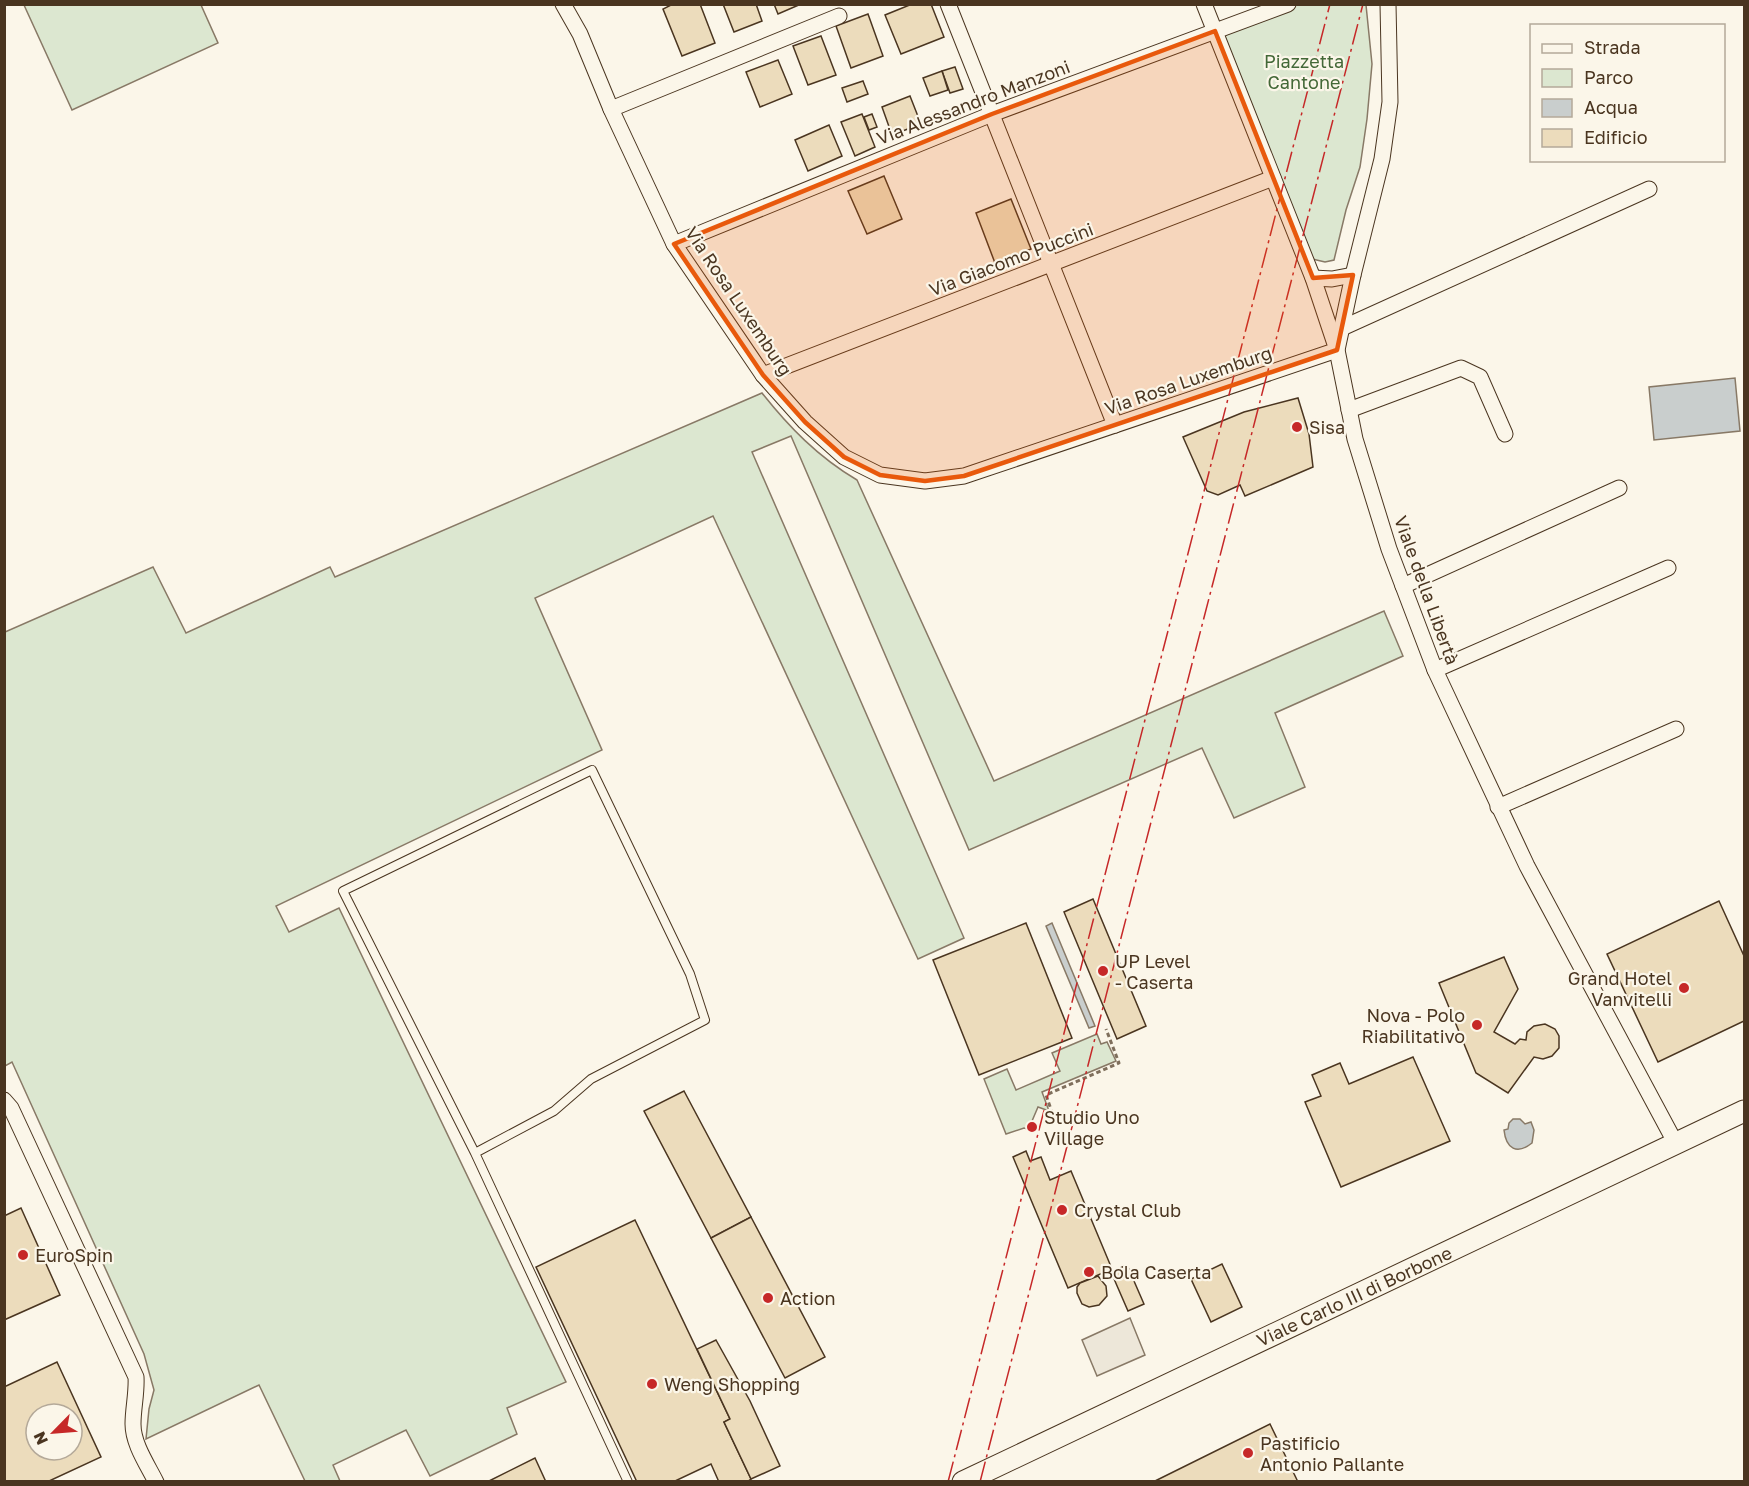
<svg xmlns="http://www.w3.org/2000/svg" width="1749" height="1486" font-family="'Golos Text',sans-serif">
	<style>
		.green { fill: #dce7d0; stroke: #887966; stroke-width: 1.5 }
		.parking { fill: #ede7d9; stroke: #887966; stroke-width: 1.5 }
		.water { fill: #c9cecd; stroke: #887966; stroke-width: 1.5 }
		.building { fill: #ecdcbc; stroke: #4a3520; stroke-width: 1.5; fill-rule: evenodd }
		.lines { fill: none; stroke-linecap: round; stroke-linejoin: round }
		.service-casing { stroke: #4a3520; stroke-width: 10 }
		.minor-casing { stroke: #4a3520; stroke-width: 17 }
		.secondary-casing { stroke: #4a3520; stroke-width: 23 }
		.path { stroke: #7f6f5c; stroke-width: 3; stroke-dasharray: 4.5 3; stroke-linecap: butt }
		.service { stroke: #fbf6e9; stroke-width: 8 }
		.minor { stroke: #fbf6e9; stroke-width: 15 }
		.secondary { stroke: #fbf6e9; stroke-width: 21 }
		.power { stroke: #c62828; stroke-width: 1.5; stroke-dasharray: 21 4.5 3 4.5; stroke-linecap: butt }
		.marked { fill: #e8590c; fill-opacity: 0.2; stroke: #e8590c; stroke-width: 4.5; stroke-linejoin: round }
		.poi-dot { fill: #c62828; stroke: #fbf6e9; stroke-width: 2 }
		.labels { text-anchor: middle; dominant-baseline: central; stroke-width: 4.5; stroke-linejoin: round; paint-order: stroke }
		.park-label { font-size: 18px; fill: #436837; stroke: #fbf6e9 }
		.street-label { font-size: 18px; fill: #4a3520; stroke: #fbf6e9 }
		.poi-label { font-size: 18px; fill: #4a3520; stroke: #fbf6e9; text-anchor: start }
	</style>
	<rect width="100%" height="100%" fill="#fbf6e9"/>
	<g class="green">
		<polygon points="24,5 201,5 218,43 72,110"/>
		<polygon points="1288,5 1366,5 1372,64 1367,119 1360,167 1346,210 1334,260 1325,262 1304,257 1215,31"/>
		<path d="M 762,393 C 789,427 818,457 857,480 L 994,781 L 1384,611 L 1403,656 L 1275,713 L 1305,787 L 1234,818 L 1202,748 L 969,850 L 791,436 L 752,452 L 964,938 L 918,959 L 713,516 L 535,598 L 602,750 L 276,906 L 289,932 L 339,908 L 566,1382 L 507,1408 L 517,1434 L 430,1476 L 406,1430 L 333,1465 L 340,1481 L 305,1481 L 259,1385 L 146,1439 L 149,1409 L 154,1390 L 144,1354 L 12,1062 L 5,1066 L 5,632 L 153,567 L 186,633 L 330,567 L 335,577 Z"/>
		<polygon points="1097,1034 1101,1044 1107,1042 1116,1061 1042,1092 1049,1111 1038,1107 1032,1121 1034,1131 1024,1128 1006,1134 984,1079 1007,1069 1016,1090 1060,1071 1052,1053"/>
	</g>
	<polygon class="parking" points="1130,1318 1145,1355 1097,1376 1082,1340"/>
	<g class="water">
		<polygon points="1735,378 1740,431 1654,440 1649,387"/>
		<polygon points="1052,923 1095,1026 1089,1028 1046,926"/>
		<path d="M 1513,1119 L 1520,1119 L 1525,1124 L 1531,1122 L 1534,1130 L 1532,1143 C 1517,1155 1506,1149 1504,1130 L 1508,1129 L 1509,1123 Z"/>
	</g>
	<g class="building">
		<polygon points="673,4 700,4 715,43 682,56 663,9"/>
		<polygon points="723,4 756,4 762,21 734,32"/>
		<polygon points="774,4 801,4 778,14"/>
		<polygon points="912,4 931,4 944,37 901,54 885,15"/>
		<polygon points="868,14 883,56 851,68 836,26"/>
		<polygon points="821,36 836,75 808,85 793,46"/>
		<polygon points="778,60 792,94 760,107 746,72"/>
		<polygon points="955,67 963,89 950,93 942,71"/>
		<polygon points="942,71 948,90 930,96 923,78"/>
		<polygon points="863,81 868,94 847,102 842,88"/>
		<polygon points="910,96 921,124 892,135 882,107"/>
		<polygon points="862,114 875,147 855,156 841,122"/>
		<polygon points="872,114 877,127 869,130 864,117"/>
		<polygon points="829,125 842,156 808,171 795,140"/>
		<polygon points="884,176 902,219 867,234 848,191"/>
		<polygon points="1011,199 1031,249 995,263 976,213"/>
		<polygon points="1298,398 1309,434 1313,467 1245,496 1240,485 1218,495 1207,491 1183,437 1244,412"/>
		<polygon points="1093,899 1146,1026 1117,1039 1064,912"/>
		<polygon points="1719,901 1744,956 1744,1021 1658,1062 1607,954"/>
		<polygon points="1026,923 1072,1038 979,1075 933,960"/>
		<polygon points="1504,957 1518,989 1494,1032 1515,1044 1520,1039 1526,1040 1527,1032 1534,1026 1545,1024 1555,1029 1559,1036 1559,1048 1552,1056 1543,1059 1534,1057 1508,1093 1476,1073 1439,983"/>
		<polygon points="1413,1057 1450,1141 1341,1187 1305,1102 1321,1096 1312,1075 1340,1063 1349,1084"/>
		<polygon points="684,1091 751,1217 711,1238 644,1111"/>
		<polygon points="1026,1151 1030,1161 1041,1157 1050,1180 1071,1171 1112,1269 1068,1288 1013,1157"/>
		<polygon points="21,1208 60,1295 4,1320 4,1216"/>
		<polygon points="751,1217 825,1357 785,1378 711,1238"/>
		<polygon points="635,1220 730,1419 724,1422 751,1479 747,1482 719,1482 711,1464 673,1482 637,1482 536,1267"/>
		<polygon points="1222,1264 1242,1307 1211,1322 1191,1279"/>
		<polygon points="1127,1265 1144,1304 1128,1311 1111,1272"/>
		<polygon points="1098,1276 1106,1286 1107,1296 1099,1305 1089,1307 1082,1304 1077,1293 1077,1287 1080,1283"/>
		<polygon points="716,1340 750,1401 780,1466 751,1479 724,1422 730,1419 697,1349"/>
		<path d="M 57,1362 L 101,1457 L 47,1482 L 4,1482 L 4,1387 ZM 36,1414 L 72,1414 L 72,1450 L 36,1450 Z"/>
		<polygon points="1270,1424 1298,1482 1153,1482"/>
		<polygon points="535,1458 546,1482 487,1482"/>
	</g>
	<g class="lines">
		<defs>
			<polyline id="service" points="475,1153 554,1111 591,1079 705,1020 690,974 592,770 343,891 475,1153 628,1482"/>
			<g id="minor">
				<polyline points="563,4 580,34 611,109 674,244 763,375 805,422 844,457 880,475 925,481 964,476 1337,350 1313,278 1204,4"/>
				<polyline points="948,4 1115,425"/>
				<polyline points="1388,4 1390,102 1382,159 1353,275 1337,350 1355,439 1389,549 1435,670 1527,866 1676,1144"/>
				<polyline points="611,109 839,16"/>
				<polyline points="674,244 992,114 1288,4"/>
				<polyline points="1313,278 1332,279 1353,275"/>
				<polyline points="1342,328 1649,189"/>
				<polyline points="763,375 1273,178"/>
				<polyline points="1349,410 1461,368 1480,377 1505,434"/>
				<polyline points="1403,586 1619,488"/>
				<polyline points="1435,670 1668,568"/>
				<polyline points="1498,807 1676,729"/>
				<path d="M 4,1100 L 11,1108 L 136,1377 C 137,1393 133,1408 133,1424 C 133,1444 147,1464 156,1482"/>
			</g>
			<polyline id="secondary" points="963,1482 1744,1111"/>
		</defs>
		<use href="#service" class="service-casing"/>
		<use href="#minor" class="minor-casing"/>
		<use href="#secondary" class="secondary-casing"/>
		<polyline class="path" points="1055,1121 1046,1095 1119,1063 1106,1029"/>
		<use href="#service" class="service"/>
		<use href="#minor" class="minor"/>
		<use href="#secondary" class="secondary"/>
		<g class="power">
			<polyline points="948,1482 1330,4"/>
			<polyline points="980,1482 1363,4"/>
		</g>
	</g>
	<path class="marked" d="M 1215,31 L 1313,278 L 1353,275 L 1337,350 L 964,476 L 925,481 L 880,475 L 844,457 L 805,422 L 763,375 L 674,244 L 992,114 Z"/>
	<g class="poi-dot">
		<circle cx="1297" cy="427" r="6"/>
		<circle cx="1103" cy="971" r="6"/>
		<circle cx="1684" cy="988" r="6"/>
		<circle cx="1477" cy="1025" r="6"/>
		<circle cx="1032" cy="1127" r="6"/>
		<circle cx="1062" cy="1210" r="6"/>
		<circle cx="23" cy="1255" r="6"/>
		<circle cx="1089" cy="1272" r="6"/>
		<circle cx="768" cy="1298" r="6"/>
		<circle cx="652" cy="1384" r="6"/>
		<circle cx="1248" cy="1453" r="6"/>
	</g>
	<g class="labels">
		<g class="park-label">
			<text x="1304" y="61">Piazzetta<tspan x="1304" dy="21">Cantone</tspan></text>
		</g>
		<g class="street-label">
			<text transform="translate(973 102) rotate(-21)">Via Alessandro Manzoni</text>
			<text transform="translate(1011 259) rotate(-21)">Via Giacomo Puccini</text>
			<text transform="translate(739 301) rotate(56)">Via Rosa Luxemburg</text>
			<text transform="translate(1188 380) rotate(-19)">Via Rosa Luxemburg</text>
			<text transform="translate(1427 590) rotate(70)">Viale della Libertà</text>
			<text transform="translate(1354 1296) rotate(-25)">Viale Carlo III di Borbone</text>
		</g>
		<g class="poi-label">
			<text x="1309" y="427">Sisa</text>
			<text x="1115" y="961">UP Level<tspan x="1115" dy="21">- Caserta</tspan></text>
			<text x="1672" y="978" text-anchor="end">Grand Hotel<tspan x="1672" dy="21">Vanvitelli</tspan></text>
			<text x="1465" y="1015" text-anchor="end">Nova - Polo<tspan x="1465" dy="21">Riabilitativo</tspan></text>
			<text x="1044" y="1117">Studio Uno<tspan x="1044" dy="21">Village</tspan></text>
			<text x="1074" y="1210">Crystal Club</text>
			<text x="35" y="1255">EuroSpin</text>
			<text x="1101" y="1272">Bola Caserta</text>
			<text x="780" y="1298">Action</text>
			<text x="664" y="1384">Weng Shopping</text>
			<text x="1260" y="1443">Pastificio<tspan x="1260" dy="21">Antonio Pallante</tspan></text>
		</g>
	</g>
	<rect width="1749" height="1486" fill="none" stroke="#4a3520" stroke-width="12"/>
	<rect x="1530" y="24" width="195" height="138" fill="#fbf6e9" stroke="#b4a999" stroke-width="1.5"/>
	<rect x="1542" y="44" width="30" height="9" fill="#fbf6e9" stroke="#b4a999" stroke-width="1.5"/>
	<text x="1584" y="54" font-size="18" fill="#4a3520">Strada</text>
	<rect x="1542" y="69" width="30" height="18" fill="#dce7d0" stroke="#b4a999" stroke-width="1.5"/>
	<text x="1584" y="84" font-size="18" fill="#4a3520">Parco</text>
	<rect x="1542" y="99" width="30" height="18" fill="#c9cecd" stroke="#b4a999" stroke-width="1.5"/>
	<text x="1584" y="114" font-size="18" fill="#4a3520">Acqua</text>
	<rect x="1542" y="129" width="30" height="18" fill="#ecdcbc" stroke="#b4a999" stroke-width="1.5"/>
	<text x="1584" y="144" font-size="18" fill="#4a3520">Edificio</text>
	<g transform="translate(54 1432) rotate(245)"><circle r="28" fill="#fbf6e9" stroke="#b4a999" stroke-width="1.5"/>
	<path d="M0-4.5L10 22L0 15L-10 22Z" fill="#c62828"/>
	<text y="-9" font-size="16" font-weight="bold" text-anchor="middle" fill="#4a3520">N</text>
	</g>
</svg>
